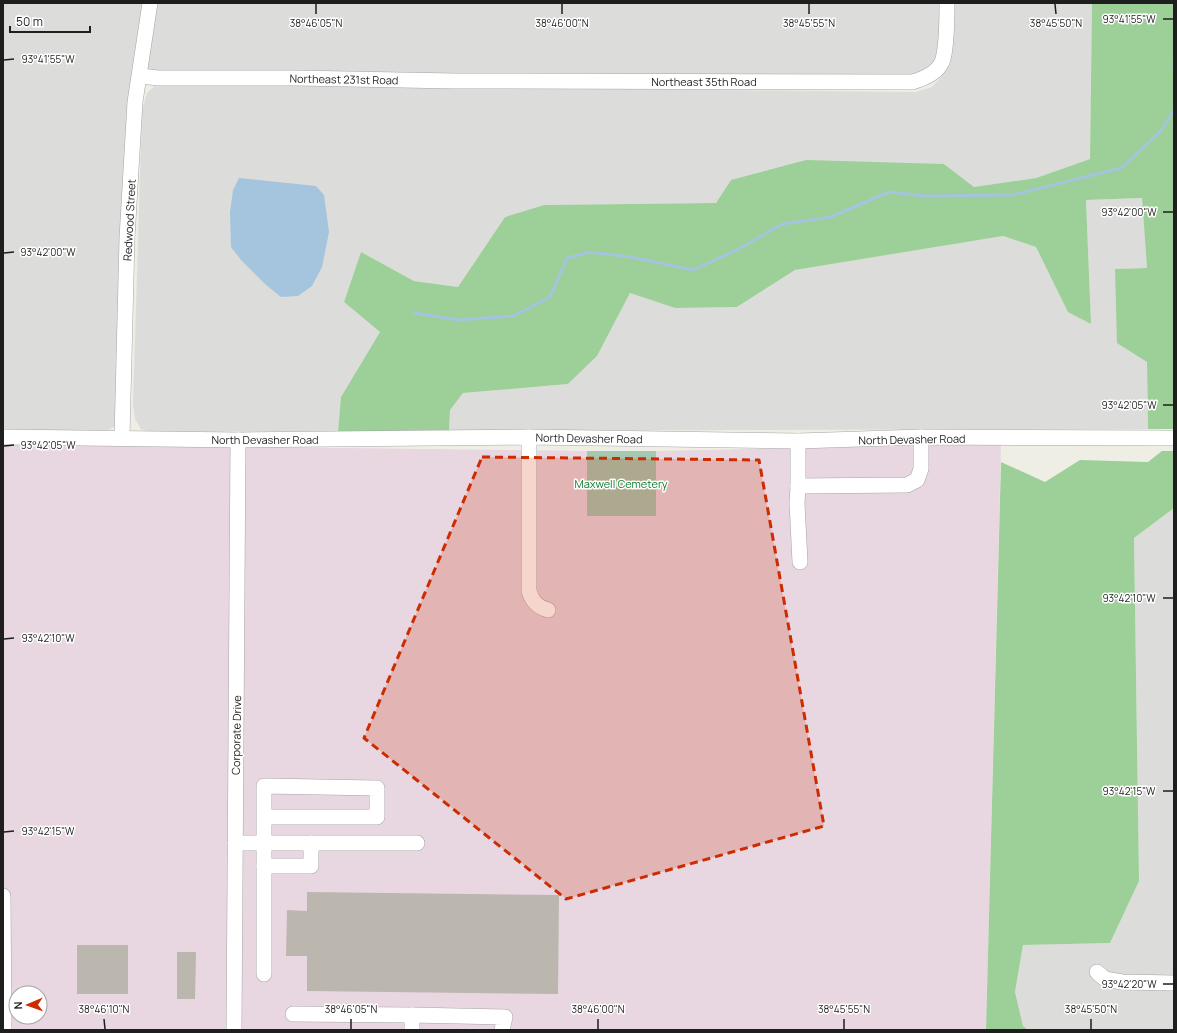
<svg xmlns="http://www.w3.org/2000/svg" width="1177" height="1033" font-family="Manrope,sans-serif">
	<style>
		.residential { fill: #dcdcdb }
		.industrial { fill: #e8d6e1; fill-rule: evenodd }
		.forest { fill: #9dcf99 }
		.cemetery { fill: #a5c8b2 }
		.water { fill: #a5c4dd }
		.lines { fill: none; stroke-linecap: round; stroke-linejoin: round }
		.stream { stroke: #a5c4dd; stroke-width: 3 }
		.building { fill: #bcb7ae }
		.minor-casing { stroke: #a5a5a5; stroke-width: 16 }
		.minor { stroke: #fff; stroke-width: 15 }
		.marked { fill: #cd2b00; fill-opacity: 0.2; stroke: #cd2b00; stroke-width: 3; stroke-dasharray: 8 5; stroke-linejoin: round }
		.ticks { fill: none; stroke: #1e1e1e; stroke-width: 1.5 }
		.labels { text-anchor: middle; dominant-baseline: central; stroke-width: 3; stroke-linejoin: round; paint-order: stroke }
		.street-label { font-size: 11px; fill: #1e1e1e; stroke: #fff }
		.park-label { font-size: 11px; fill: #0b7e2d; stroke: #fff }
		.ticks-label { font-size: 10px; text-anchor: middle; fill: #1e1e1e; stroke: #fff; stroke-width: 3; stroke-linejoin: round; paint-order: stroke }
	</style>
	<rect width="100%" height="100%" fill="#efeee4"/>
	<g class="residential">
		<polygon points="3,3 941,3 940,44 937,60 919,77 139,80 121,419 114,427 105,431 3,430"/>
		<polygon points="953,3 1092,3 1090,159 1036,178 974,187 944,164 731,180 716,203 544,205 505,217 458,287 414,281 361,252 344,302 380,332 341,397 338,431 149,432 141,429 135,419 133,405 142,110 147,93 156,85 167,84 916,92 932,87 941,77 949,63"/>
		<polygon points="1142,198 1147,268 1115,269 1147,362 1148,429 449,431 450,410 463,393 568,384 597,356 630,293 675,308 737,307 795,270 1003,236 1036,247 1068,311 1091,324 1086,200"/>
		<polygon points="1174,508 1174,1030 1028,1030 1023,1026 1015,992 1023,945 1110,943 1139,881 1134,538"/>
	</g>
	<path class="industrial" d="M 3,444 L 587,451 L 587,516 L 656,515 L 656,451 L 1001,444 L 986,1030 L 3,1030 ZM 16,993 L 40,993 L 40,1017 L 16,1017 Z"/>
	<g class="forest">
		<polygon points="1092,3 1174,3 1174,429 1148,429 1147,362 1117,343 1115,269 1147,268 1142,198 1086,200 1091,324 1068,312 1036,247 1003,236 795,270 737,307 675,308 630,293 597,356 568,384 463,393 450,410 449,431 338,431 341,397 380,332 344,302 361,252 414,281 458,287 505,217 544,205 716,203 731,180 806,160 944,164 974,187 1036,178 1090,159"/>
		<polygon points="1162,451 1174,451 1174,508 1134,538 1139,881 1110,943 1023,945 1015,992 1023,1026 1028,1030 986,1030 1001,462 1045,482 1080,460 1148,462"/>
	</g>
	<rect class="cemetery" x="587" y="451" width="69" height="65"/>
	<polygon class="water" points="239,178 316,186 324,195 329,232 322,267 312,286 298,296 281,297 265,284 241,260 231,247 230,212 233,190"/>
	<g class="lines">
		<g class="stream">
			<polyline points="1174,63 1174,68"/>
			<polyline points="415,313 458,320 513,316 550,297 567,258 590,252 631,257 693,270 739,249 782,224 831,217 889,192 926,196 1013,195 1121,168 1160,132 1174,110"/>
		</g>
	</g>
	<g class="building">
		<polygon points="307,892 559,895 558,994 307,991 307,956 286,956 287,910 307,911"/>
		<rect x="77" y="945" width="51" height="49"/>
		<polygon points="177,952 196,952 195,999 177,999"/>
	</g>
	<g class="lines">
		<defs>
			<g id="minor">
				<path d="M 140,76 L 158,78 L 296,78 L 454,81 L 912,82 C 923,79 937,73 942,62 C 947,49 947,17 947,3"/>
				<polyline points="3,437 238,440 529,437 798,441 921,437 1174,438"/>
				<path d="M 529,437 L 529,591 C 532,601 537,607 548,610"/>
				<polyline points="122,438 127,238 135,102 150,3"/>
				<polyline points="798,441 798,486 907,485 917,480 921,469 921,437"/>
				<polyline points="798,486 797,503 800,562"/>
				<polyline points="264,817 377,817 377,788 264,786 264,974"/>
				<polyline points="235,843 417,843"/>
				<polyline points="264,866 311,866 311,843"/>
				<polyline points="3,896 4,1030"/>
				<polyline points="1097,972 1105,979 1122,982 1174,983"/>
				<polyline points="293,1014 412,1015"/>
				<polyline points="234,1030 238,440"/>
				<polyline points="412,1030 412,1015 505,1017 502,1030"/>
			</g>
		</defs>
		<use href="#minor" class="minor-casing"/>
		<use href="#minor" class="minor"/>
	</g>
	<path class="marked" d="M 482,457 L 759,460 L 824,826 L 566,899 L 364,738 Z"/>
	<path class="ticks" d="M 316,4 L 316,14M 562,4 L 562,14M 809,4 L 809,14M 1055,4 L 1056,14M 1163,19 L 1173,19M 4,60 L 14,59M 1163,212 L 1173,212M 4,253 L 14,252M 1163,405 L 1173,405M 4,446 L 14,445M 1163,598 L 1173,598M 4,639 L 14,638M 1163,791 L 1173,791M 4,832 L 14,831M 1163,984 L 1173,984M 104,1019 L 105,1029M 351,1019 L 351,1029M 598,1019 L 598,1029M 844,1019 L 844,1029M 1091,1019 L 1091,1029"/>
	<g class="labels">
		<g class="street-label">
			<text transform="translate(344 79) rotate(1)">Northeast 231st Road</text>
			<text x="704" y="81">Northeast 35th Road</text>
			<text transform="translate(129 220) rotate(-87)">Redwood Street</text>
			<text transform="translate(589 438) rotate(1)">North Devasher Road</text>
			<text x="265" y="439">North Devasher Road</text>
			<text transform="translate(912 439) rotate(-1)">North Devasher Road</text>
			<text transform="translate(236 735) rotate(-89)">Corporate Drive</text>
		</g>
		<g class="park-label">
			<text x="621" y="483">Maxwell Cemetery</text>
		</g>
	</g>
	<g class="ticks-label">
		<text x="1129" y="23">93°41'55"W</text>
		<text x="316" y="27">38°46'05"N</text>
		<text x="562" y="27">38°46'00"N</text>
		<text x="809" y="27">38°45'55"N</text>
		<text x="1056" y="27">38°45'50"N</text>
		<text x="48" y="63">93°41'55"W</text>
		<text x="1129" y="216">93°42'00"W</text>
		<text x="48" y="256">93°42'00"W</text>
		<text x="1129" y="409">93°42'05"W</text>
		<text x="48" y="449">93°42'05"W</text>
		<text x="1129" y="602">93°42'10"W</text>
		<text x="48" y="642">93°42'10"W</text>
		<text x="1129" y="795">93°42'15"W</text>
		<text x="48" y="835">93°42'15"W</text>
		<text x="1129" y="988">93°42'20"W</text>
		<text x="104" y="1013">38°46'10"N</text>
		<text x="351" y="1013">38°46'05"N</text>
		<text x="598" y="1013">38°46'00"N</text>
		<text x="844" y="1013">38°45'55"N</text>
		<text x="1091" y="1013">38°45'50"N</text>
	</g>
	<rect width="1177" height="1033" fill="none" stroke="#1e1e1e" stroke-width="8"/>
	<g transform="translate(28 1005) rotate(268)"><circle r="19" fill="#ffffff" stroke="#a5a5a5"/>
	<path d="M0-3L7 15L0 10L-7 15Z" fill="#cd2b00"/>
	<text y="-6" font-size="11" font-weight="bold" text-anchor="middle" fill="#1e1e1e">N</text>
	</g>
	<path d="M10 26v6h80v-6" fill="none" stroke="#1e1e1e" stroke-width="2"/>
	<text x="16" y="26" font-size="12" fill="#1e1e1e" stroke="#ffffff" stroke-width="3" paint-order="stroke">50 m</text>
</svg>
